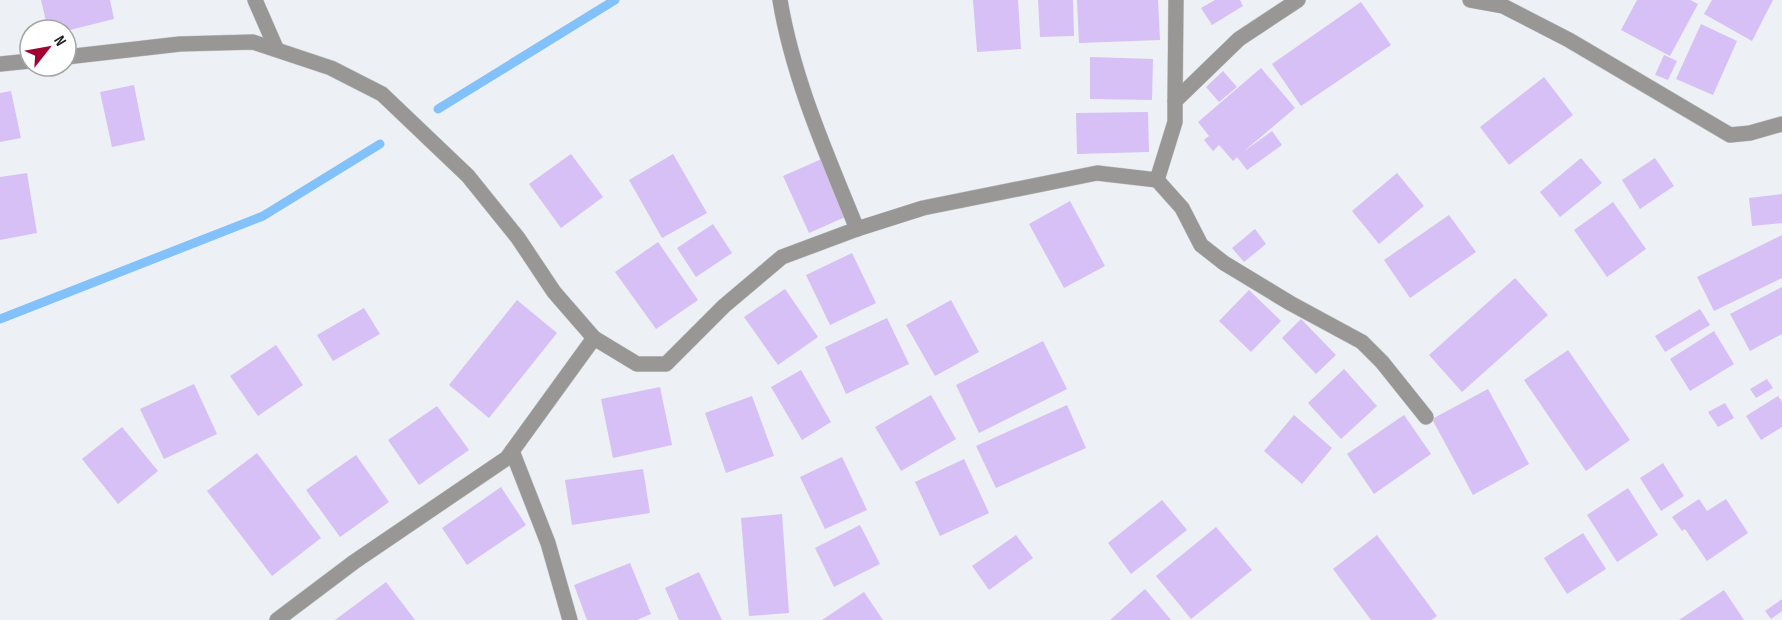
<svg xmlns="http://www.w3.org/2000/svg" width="1782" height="620" font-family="'Sofia Sans Condensed',sans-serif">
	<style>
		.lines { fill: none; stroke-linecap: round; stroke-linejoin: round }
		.stream { stroke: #82c1fa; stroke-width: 9 }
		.building { fill: #d6c0f6 }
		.minor-casing { stroke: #c7cbce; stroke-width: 16 }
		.minor { stroke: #999696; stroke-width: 15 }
	</style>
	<rect width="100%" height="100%" fill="#edf1f5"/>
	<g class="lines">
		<g class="stream">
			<polyline points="438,109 615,0"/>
			<polyline points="0,319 263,216 380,144"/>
		</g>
	</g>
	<g class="building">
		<polygon points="41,0 110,0 114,19 66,31 48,30"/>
		<polygon points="973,0 1018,0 1021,49 977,52"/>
		<polygon points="1038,0 1073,0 1074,36 1040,37"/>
		<polygon points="1077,0 1158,0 1160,40 1079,43"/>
		<polygon points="1215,0 1240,0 1243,6 1212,25 1201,8"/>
		<polygon points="1637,0 1690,0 1698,4 1670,56 1621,30"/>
		<polygon points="1712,0 1773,0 1752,41 1704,14"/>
		<polygon points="1361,2 1391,45 1301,106 1272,64"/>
		<polygon points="1701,24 1737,41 1713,95 1676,79"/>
		<polygon points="1664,55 1677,61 1668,80 1655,75"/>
		<polygon points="1090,57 1153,59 1152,100 1090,99"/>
		<polygon points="1261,68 1295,108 1243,152 1272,131 1282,145 1247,170 1237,157 1233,161 1219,145 1213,151 1204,140 1209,136 1198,122"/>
		<polygon points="1223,71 1237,87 1219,102 1206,87"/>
		<polygon points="1544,77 1573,115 1509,165 1480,127"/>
		<polygon points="134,85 145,140 112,147 100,92"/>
		<polygon points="11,91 21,138 0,142 0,93"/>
		<polygon points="1148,112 1149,152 1077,154 1076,113"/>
		<polygon points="571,154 603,197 561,228 529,184"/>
		<polygon points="673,154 707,213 662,238 629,180"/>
		<polygon points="826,157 852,214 809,233 783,176"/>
		<polygon points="1581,158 1602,183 1560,217 1540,192"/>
		<polygon points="1655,158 1674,186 1640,209 1622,180"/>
		<polygon points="27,173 37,233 0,240 0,177"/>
		<polygon points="1397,173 1424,206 1379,244 1352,211"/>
		<polygon points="1782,194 1782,223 1752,226 1749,198"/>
		<polygon points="1070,201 1105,266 1064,288 1029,224"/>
		<polygon points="1613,202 1646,249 1607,277 1574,230"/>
		<polygon points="1449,215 1476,252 1410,298 1384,260"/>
		<polygon points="713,224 732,253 696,277 677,248"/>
		<polygon points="1255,229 1266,244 1244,262 1232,248"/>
		<polygon points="1782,235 1782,278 1714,311 1697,277"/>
		<polygon points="658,242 698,300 656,329 615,272"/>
		<polygon points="852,253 876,303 830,325 806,275"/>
		<polygon points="1515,278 1548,315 1462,392 1429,355"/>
		<polygon points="1782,287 1782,334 1750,351 1730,314"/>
		<polygon points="785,289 818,337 778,365 744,317"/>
		<polygon points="1249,290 1281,321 1251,352 1219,321"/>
		<polygon points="517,300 557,333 489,418 449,385"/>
		<polygon points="951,300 979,352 935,376 906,325"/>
		<polygon points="364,308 380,334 333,361 317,335"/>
		<polygon points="1700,309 1710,325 1665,352 1655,336"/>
		<polygon points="887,318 909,364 846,394 825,347"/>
		<polygon points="1301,319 1336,355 1316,374 1282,338"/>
		<polygon points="1714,331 1734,364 1690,391 1670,359"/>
		<polygon points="1043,341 1067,389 979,433 956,385"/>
		<polygon points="276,345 303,385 258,416 230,376"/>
		<polygon points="1568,350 1630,440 1586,471 1524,380"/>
		<polygon points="1344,369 1377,406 1341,439 1308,403"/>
		<polygon points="801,370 831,422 802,440 771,387"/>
		<polygon points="1767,379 1773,388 1756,398 1750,389"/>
		<polygon points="194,384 217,434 164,459 140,409"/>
		<polygon points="660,387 672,445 613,458 601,399"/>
		<polygon points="1488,389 1529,464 1473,495 1432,419"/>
		<polygon points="931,395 956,439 901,471 875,427"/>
		<polygon points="752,396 774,456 726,473 705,413"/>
		<polygon points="1778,396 1782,402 1782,427 1761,440 1746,416"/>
		<polygon points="1725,403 1734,418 1718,427 1708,412"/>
		<polygon points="1067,405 1086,448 996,488 976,446"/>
		<polygon points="437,406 469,450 419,485 388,440"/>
		<polygon points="1294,415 1332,448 1302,484 1264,451"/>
		<polygon points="1404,415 1431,454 1374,494 1347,454"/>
		<polygon points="122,427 158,471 118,504 82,459"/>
		<polygon points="257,453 321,538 272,576 207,491"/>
		<polygon points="356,455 389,502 340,537 306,490"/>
		<polygon points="842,457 867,510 825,529 800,477"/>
		<polygon points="964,459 989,513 940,536 915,482"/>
		<polygon points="1663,463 1684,496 1661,511 1640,478"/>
		<polygon points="643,469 650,513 572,525 565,480"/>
		<polygon points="501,487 526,525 467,565 442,528"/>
		<polygon points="1628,488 1658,535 1617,562 1587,515"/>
		<polygon points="1699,499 1707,511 1726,499 1748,533 1707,561 1685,529 1682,531 1672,517"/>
		<polygon points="1162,500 1187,530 1131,574 1108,543"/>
		<polygon points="782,514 789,613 749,616 741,518"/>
		<polygon points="860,525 880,564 834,587 815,548"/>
		<polygon points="1216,527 1252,570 1191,619 1156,576"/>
		<polygon points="1583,533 1606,569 1567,594 1544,558"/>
		<polygon points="1016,535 1033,558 989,590 972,566"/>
		<polygon points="1377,535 1437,616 1431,620 1371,620 1333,569"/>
		<polygon points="630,563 651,614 637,620 587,620 574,585"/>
		<polygon points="699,572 722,620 679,620 665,588"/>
		<polygon points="386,582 415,620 335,620"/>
		<polygon points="1145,589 1171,620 1110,620"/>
		<polygon points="1724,590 1744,620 1679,620"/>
		<polygon points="864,592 883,620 822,620"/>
		<polygon points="1782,599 1782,611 1771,619 1765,611"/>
	</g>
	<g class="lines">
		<defs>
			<g id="minor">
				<polyline points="255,0 276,48"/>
				<path d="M 780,0 C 793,79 827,155 857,229"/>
				<polyline points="1298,0 1239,39 1175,101 1175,122 1157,180 1182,208 1201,245 1224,263 1290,303 1362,342 1382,362 1426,417"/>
				<polyline points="1470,0 1503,6 1569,40 1730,135 1750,133 1782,124"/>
				<polyline points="66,57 180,44 253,42 331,68 382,94 468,176 518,238 554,292 594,338 637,364 666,364 724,306 782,257 857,229 923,208 1097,173 1157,180"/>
				<polyline points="0,64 30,61"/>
				<polyline points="1175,101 1176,0"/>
				<polyline points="512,451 548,543 570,620"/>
				<polyline points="277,620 354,562 507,458 594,338"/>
			</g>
		</defs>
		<use href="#minor" class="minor-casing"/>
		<use href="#minor" class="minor"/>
	</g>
	<g transform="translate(48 48) rotate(59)"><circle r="28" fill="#ffffff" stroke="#a4a5a5" stroke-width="1.5"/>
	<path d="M0-4.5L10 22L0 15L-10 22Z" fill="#a20232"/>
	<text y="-9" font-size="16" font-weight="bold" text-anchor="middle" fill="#1c1d1e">N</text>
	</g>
</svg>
